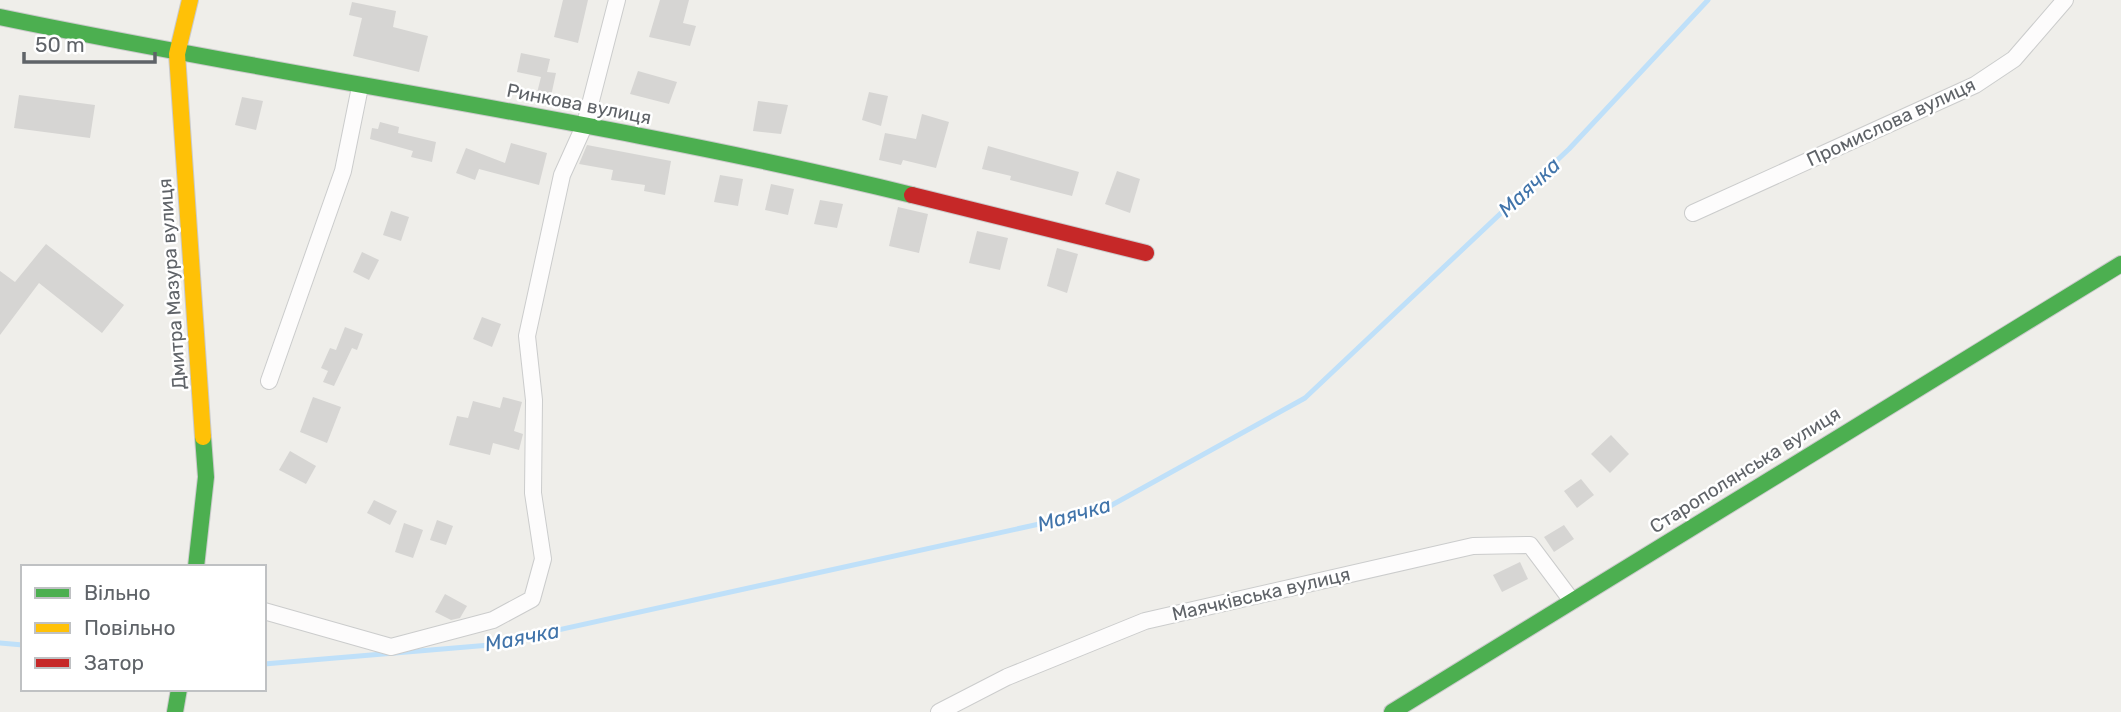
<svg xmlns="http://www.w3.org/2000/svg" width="2121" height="712" font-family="Rubik,sans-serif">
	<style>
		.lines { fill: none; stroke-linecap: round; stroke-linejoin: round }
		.stream { stroke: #bfe0f9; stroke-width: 5 }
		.building { fill: #d6d5d3 }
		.street-casing { stroke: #cbcccc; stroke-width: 18 }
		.fast-casing { stroke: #cacacb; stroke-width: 18 }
		.slow-casing { stroke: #cacacb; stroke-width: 18 }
		.jam-casing { stroke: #cacacb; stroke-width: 18 }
		.street { stroke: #fdfcfc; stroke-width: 16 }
		.fast { stroke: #4caf50; stroke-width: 16 }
		.slow { stroke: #ffc107; stroke-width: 16 }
		.jam { stroke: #c62828; stroke-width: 16 }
		.labels { text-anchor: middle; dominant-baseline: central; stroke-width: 5; stroke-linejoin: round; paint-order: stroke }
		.street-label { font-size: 19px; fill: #5f6368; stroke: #fff }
		.water-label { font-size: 21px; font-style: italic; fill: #4174aa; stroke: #fff }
	</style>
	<rect width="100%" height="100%" fill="#efeeea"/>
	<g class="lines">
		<g class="stream">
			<polyline points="0,643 23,645"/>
			<polyline points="264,664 490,645 1103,510 1305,398 1569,149 1708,0"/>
		</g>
	</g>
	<g class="building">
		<polygon points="563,0 588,0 578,43 554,37"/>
		<polygon points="660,0 689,0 683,23 696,26 690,46 649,37"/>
		<polygon points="352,2 396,11 393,27 428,36 419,72 353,56 362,18 349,15"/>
		<polygon points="521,53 550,59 547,72 556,73 551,96 537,93 541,77 517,72"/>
		<polygon points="638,71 677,82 669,104 630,94"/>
		<polygon points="869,92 888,96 881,126 862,120"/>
		<polygon points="19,95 95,105 90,138 14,128"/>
		<polygon points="242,97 263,101 256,130 235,125"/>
		<polygon points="758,101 788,105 781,134 753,131"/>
		<polygon points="922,114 949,122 936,168 903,160 901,165 879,160 885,133 916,139"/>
		<polygon points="380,122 399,127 398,133 436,142 432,162 411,157 413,151 370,139 372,128 378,129"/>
		<polygon points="511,143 547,153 539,185 479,169 475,180 456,173 466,148 505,163"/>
		<polygon points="587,145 671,161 665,195 644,191 645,185 611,180 613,170 579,164"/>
		<polygon points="988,146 1079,172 1072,196 1010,180 1011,176 982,169"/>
		<polygon points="1117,171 1140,179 1130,213 1105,204"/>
		<polygon points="720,175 743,179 738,206 714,202"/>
		<polygon points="771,184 794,189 788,215 765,210"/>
		<polygon points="820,200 843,204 837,228 814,224"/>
		<polygon points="898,207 928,214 919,253 889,246"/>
		<polygon points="391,211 409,217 401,241 383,235"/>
		<polygon points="977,231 1008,238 1000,270 969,263"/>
		<polygon points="46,244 124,305 102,333 39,283 0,335 0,271 15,282"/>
		<polygon points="1057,248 1078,254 1067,293 1047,286"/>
		<polygon points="362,252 379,260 369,280 353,272"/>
		<polygon points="482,317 501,324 492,347 473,339"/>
		<polygon points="345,327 363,334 357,350 352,348 334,386 323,382 328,371 321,368 330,348 336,350"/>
		<polygon points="313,397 341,407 327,443 300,432"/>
		<polygon points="503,397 522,402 514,431 523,434 519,450 493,443 490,455 449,445 457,416 468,418 473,401 500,408"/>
		<polygon points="1611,435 1629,454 1610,473 1591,454"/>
		<polygon points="290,451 316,466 306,484 279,470"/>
		<polygon points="1581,479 1594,495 1577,508 1564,491"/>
		<polygon points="374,500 397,511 390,525 367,513"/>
		<polygon points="437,520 453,526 446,545 430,540"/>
		<polygon points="404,523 423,530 413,558 395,552"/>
		<polygon points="1564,525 1574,539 1554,552 1544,537"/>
		<polygon points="1520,562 1528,579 1502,592 1493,575"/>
		<polygon points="445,594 467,606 460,618 451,620 435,612"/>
	</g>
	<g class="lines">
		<defs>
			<g id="street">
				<polyline points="1693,213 1975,85 2014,59 2065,0"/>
				<polyline points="269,381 343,171 360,87"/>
				<polyline points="264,611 391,647 493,620 532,599 543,559 533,493 534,400 527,336 562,175 585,124 617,0"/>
				<polyline points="939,712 1007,677 1145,621 1473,546 1530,545 1572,601"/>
			</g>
			<g id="fast">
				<path d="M 0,17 C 303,80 611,121 912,195"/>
				<polyline points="196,567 206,477 203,437"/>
				<polyline points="175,712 179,689"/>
				<polyline points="1392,712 2121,264"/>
			</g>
			<polyline id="slow" points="190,0 177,54 203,437"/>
			<polyline id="jam" points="912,195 1146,253"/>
		</defs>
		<use href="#street" class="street-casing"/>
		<use href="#fast" class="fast-casing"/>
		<use href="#slow" class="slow-casing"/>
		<use href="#jam" class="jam-casing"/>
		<use href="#street" class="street"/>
		<use href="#fast" class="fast"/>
		<use href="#slow" class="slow"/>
		<use href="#jam" class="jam"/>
	</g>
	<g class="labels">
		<g class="street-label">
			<text transform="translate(579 104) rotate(11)">Ринкова вулиця</text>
			<text transform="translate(1891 122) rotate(-25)">Промислова вулиця</text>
			<text transform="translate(172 284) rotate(-94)">Дмитра Мазура вулиця</text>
			<text transform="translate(1745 470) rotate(-32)">Старополянська вулиця</text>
			<text transform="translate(1261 594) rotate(-13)">Маячківська вулиця</text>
		</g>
		<g class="water-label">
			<text transform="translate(1529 187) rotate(-43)">Маячка</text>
			<text transform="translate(1074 514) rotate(-16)">Маячка</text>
			<text transform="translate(522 637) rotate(-11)">Маячка</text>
		</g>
	</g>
	<rect x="21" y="565" width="245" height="126" fill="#ffffff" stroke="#bfc1c3" stroke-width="2"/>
	<rect x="35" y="588" width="35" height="10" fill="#4caf50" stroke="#bfc1c3" stroke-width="2"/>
	<text x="84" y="600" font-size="21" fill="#5f6368">Вільно</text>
	<rect x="35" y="623" width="35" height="10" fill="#ffc107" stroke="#bfc1c3" stroke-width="2"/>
	<text x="84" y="635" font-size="21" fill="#5f6368">Повільно</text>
	<rect x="35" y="658" width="35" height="10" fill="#c62828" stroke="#bfc1c3" stroke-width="2"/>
	<text x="84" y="670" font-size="21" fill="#5f6368">Затор</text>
	<path d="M24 52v10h131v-10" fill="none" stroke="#5f6368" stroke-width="3.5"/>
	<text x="35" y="52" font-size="21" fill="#5f6368" stroke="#ffffff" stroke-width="5" paint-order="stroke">50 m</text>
</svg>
